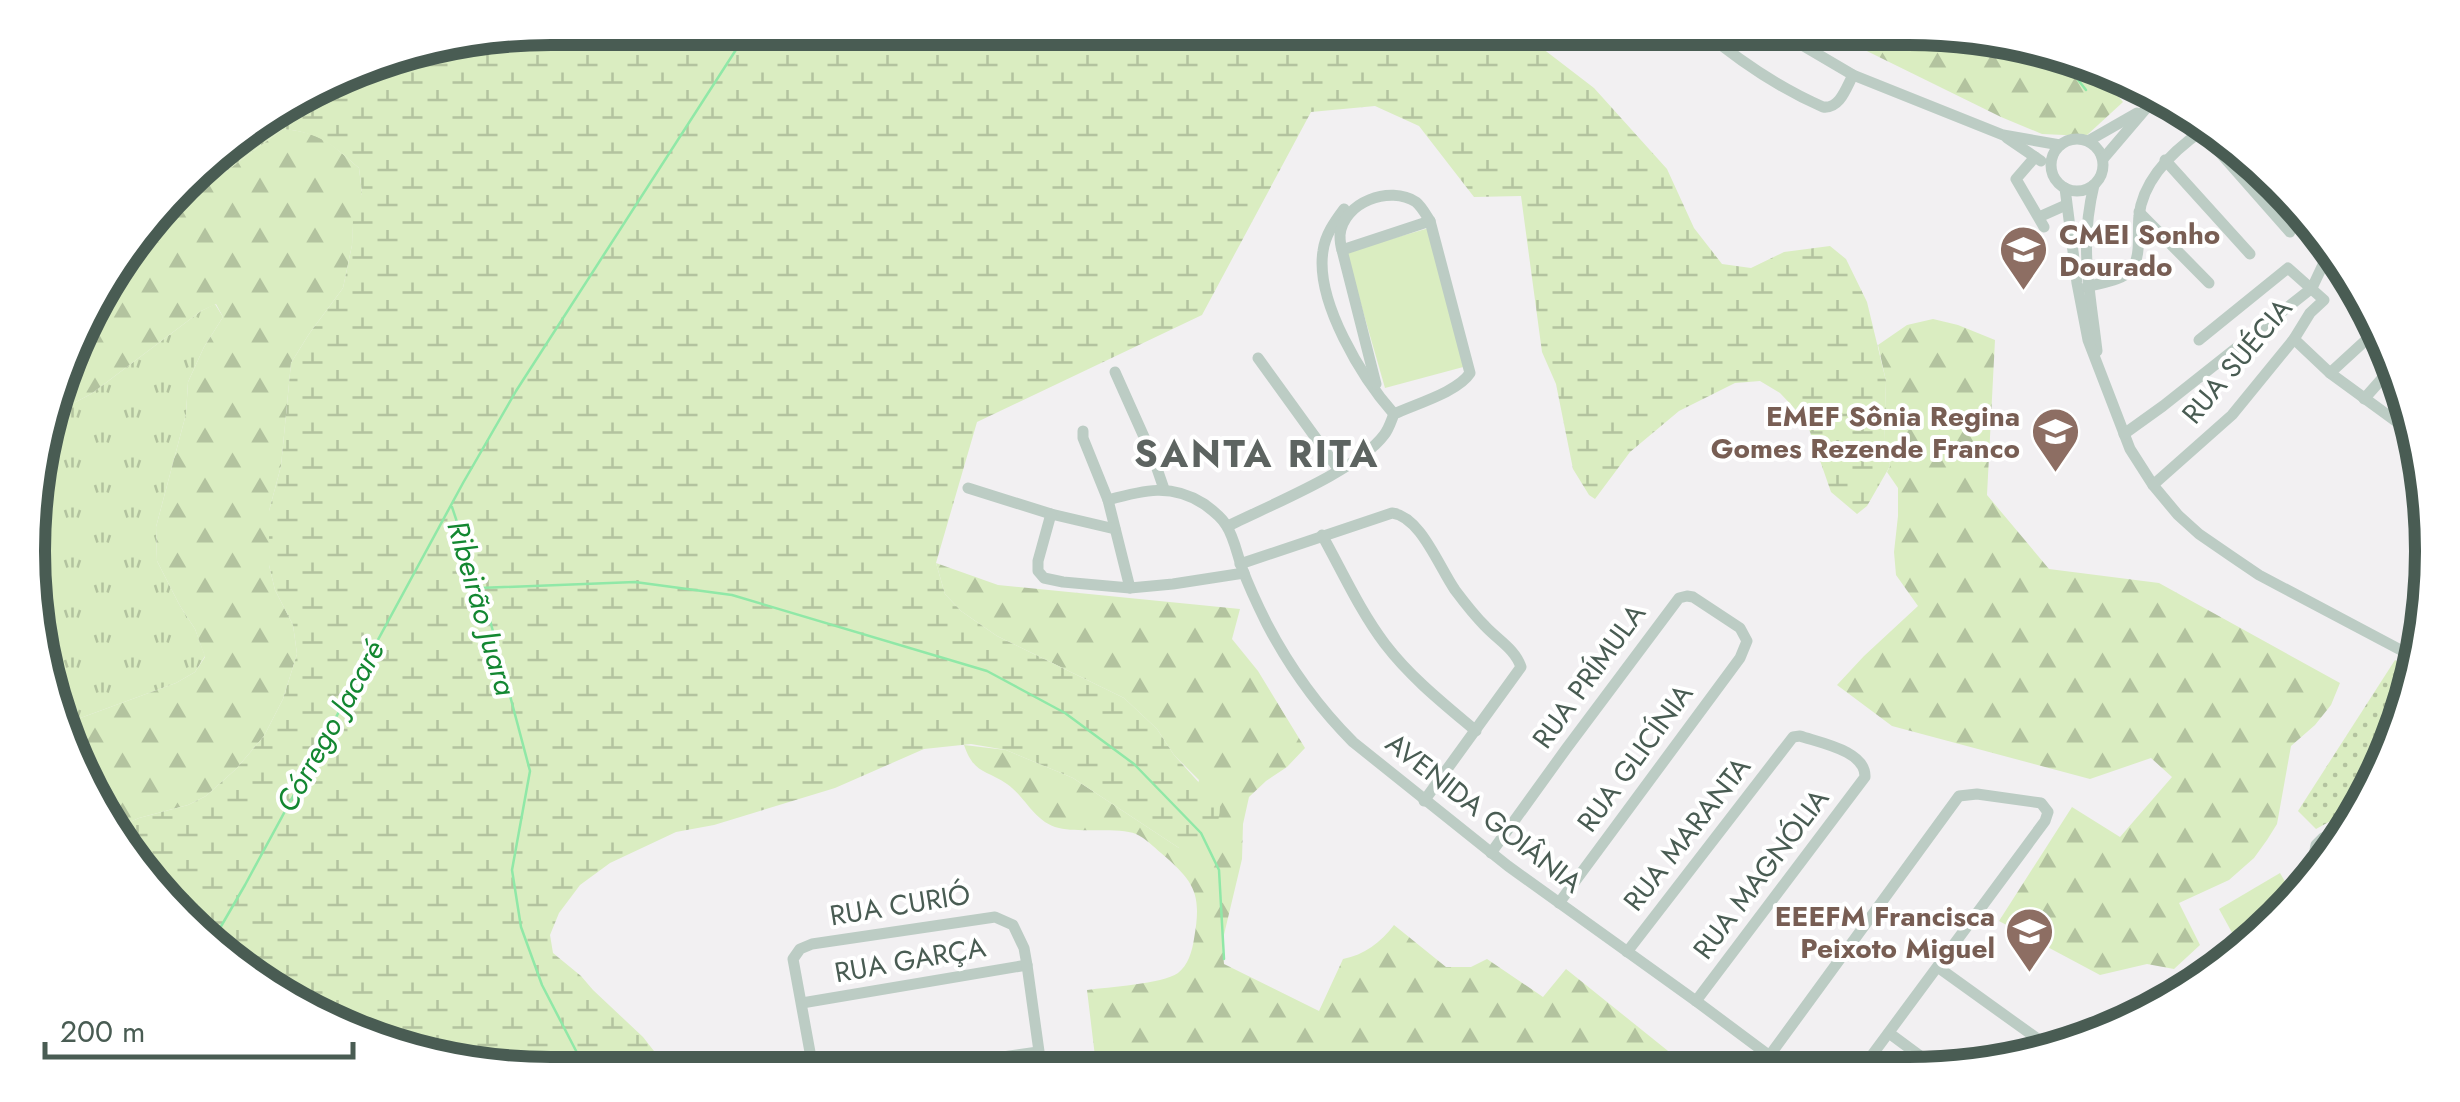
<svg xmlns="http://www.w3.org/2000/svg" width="2460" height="1102" font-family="Jost,sans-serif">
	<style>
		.grass { fill: url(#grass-tufts) }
		.forest { fill: url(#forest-firs) }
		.wetland { fill: url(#wetland-marsh) }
		.park { fill: url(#park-dots) }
		.pitch { fill: #daedc1 }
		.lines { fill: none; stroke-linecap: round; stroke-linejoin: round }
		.stream { stroke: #90e8a7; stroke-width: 2.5 }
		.minor { stroke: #bcccc4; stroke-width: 11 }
		.labels { text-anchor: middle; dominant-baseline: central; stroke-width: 8; stroke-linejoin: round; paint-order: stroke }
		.education-label { font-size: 28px; font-weight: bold; fill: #785e54; stroke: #fff; text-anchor: end }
		.street-label { font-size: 28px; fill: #495c53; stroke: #fff }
		.water-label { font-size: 30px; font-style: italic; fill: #138731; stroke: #fff }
		.district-label { font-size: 38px; font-weight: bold; letter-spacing: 2.5px; fill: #5d6461; stroke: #fff }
		.rim { fill: none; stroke: #495c53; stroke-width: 12 }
	</style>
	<defs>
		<pattern id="grass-tufts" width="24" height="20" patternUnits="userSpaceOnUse" patternTransform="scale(2.5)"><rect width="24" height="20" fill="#daedc1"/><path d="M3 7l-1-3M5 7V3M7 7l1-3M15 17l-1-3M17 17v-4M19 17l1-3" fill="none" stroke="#b3c39f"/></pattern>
		<pattern id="forest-firs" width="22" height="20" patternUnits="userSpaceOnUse" patternTransform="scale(2.5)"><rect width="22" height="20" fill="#daedc1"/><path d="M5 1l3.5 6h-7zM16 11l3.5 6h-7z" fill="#b3c39f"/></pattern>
		<pattern id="wetland-marsh" width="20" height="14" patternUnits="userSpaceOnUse" patternTransform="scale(2.5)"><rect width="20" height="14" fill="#daedc1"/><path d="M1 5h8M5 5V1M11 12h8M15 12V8" fill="none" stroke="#b3c39f"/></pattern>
		<pattern id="park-dots" width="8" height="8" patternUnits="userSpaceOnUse" patternTransform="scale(2.5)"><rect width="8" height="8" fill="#daedc1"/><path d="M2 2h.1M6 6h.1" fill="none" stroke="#b3c39f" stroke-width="1.8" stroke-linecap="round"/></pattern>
	</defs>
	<rect width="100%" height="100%" fill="#f2f0f2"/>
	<polygon class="grass" points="215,304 223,317 204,347 188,382 186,414 156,527 157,561 180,606 195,629 205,656 195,672 176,683 64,724 37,653 37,449 51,415 91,394 201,311"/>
	<g class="forest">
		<polygon points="1820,28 1910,28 2092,64 2123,102 2086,136 2042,134 2001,117"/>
		<path d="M 283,129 C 323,133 330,143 359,168 L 362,193 L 353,225 L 352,245 L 343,288 L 309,334 L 291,363 L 281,466 L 269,511 L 269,565 L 275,590 L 293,625 L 297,654 L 283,699 L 264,736 L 236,769 L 206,796 L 188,805 L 139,818 L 112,830 L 97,812 L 64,724 L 176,683 L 195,672 L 205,657 L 195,629 L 180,606 L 157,561 L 156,527 L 186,414 L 188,382 L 204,347 L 223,317 L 216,304 L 201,311 L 91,394 L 51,415 L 98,289 L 134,245 L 158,222 Z"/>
		<polygon points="1933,319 1958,325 1995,340 1987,495 2049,569 2159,583 2340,683 2331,705 2315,725 2291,746 2277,824 2267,840 2254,858 2229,880 2179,903 2200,945 2174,969 2147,964 2100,975 1999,921 2072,807 2120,837 2172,777 2151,758 2090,779 1892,726 1837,685 1864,656 1918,606 1896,575 1894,552 1898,516 1898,488 1887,472 1890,466 1884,440 1886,381 1878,345 1907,325"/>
		<path d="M 936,563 L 998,585 L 1240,609 L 1232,639 L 1258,671 L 1305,748 L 1287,767 L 1266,781 L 1249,797 L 1243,824 L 1242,859 L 1222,943 L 1224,964 L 1319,1011 L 1343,959 C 1364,955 1381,942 1394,925 L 1446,967 L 1471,967 L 1487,959 L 1543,997 L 1566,969 L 1693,1071 L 1097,1073 L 1087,990 C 1108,987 1162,984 1178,973 C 1188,965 1192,952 1194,939 C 1202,894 1195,882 1161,853 C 1154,847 1145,838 1136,834 C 1119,827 1080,833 1059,828 C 1033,821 1027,798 1007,784 C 985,769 974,774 964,745 L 1006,750 L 1073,778 L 1179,848 L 1199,780 L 1174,755 L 1157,729 L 1124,698 L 997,636 L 961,611 L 945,594 Z"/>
	</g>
	<path class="wetland" d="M 551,28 L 1516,28 L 1594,88 L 1667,169 L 1694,228 L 1722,264 L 1751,268 L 1784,252 L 1830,246 L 1846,259 L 1867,302 L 1886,381 L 1884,440 L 1890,466 L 1867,506 L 1857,514 L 1831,492 L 1809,429 L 1795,409 L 1780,393 L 1760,381 L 1735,383 L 1679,411 L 1630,452 L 1595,499 L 1589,495 L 1573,469 L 1556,384 L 1542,352 L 1521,196 L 1474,197 L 1419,126 L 1375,106 L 1311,112 L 1202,315 L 977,422 L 936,563 L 945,594 L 961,611 L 997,636 L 1124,698 L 1157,729 L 1174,755 L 1220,806 C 1220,825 1212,838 1198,850 L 1179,848 L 1073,778 L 1006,750 L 971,744 L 924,749 L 835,788 L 714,825 L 676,832 L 610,863 L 580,885 L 559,913 L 550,935 L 553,953 L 581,976 L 593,990 L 643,1037 L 672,1074 L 550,1074 L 351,1035 L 206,945 L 112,830 L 139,818 L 188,805 L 206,796 L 236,769 L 264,736 L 283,699 L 297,654 L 293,625 L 275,590 L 269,565 L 269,511 L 281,466 L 291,363 L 309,334 L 343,288 L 352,245 L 353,216 L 362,193 L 359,168 C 331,144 321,133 283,129 L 158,222 L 134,245 L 206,157 L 382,55 Z"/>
	<polygon class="park" points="2395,660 2409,667 2393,751 2363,803 2316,829 2298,811"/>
	<g class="pitch">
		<polygon points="1429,228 1467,366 1385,388 1346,252"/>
		<polygon points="2280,873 2295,899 2248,946 2241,949 2219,909"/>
	</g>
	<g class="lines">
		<g class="stream">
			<polyline points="2061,58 2086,90"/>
			<polyline points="452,507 491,624 530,771 512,870 521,927 542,985 588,1074"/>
			<polyline points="479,588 635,582 732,595 987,671 1065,713 1134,764 1201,833 1219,870 1224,959"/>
			<polyline points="209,947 245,885 463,483 516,391 750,28"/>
		</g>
		<g class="minor">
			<path d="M 1700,28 C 1738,60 1777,87 1823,107 C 1840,109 1846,88 1853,75"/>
			<polyline points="1773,28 1853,75 2003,135 2060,145"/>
			<polyline points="2201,131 2290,232"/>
			<polyline points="2007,138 2041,161"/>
			<circle cx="2077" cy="165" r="26"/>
			<polyline points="2088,141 2137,113"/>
			<polyline points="2035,157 2016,179 2044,227"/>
			<polyline points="2103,159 2155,98"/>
			<polyline points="2165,160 2250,254"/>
			<path d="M 2094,185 C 2079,247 2090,290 2097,351"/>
			<polyline points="2065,188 2077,283 2088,340 2130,449 2153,485 2178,515 2199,534 2231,556 2259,575 2412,656"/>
			<path d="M 1344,209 C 1335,221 1325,235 1323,251 C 1315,301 1362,378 1394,414"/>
			<polyline points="2139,212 2209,283"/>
			<polyline points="2039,217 2066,205"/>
			<path d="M 2087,287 C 2100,283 2123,280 2131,270 C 2142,257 2137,231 2139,216 C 2143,178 2174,150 2203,130"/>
			<polyline points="2294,339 2330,373 2408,430"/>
			<polyline points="1258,358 1339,470"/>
			<polyline points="1115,372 1153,457 1164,489"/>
			<polyline points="2330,373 2378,329"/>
			<polyline points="1376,384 1342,250 1430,221"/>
			<polyline points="2364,399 2395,364"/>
			<polyline points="1083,431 1083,438 1108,500 1130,588"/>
			<polyline points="2124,434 2163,406 2312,288 2328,254"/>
			<polyline points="2153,485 2232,415 2294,339 2310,313 2324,300 2288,268 2199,340"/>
			<polyline points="968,488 1051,514 1115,529"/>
			<path d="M 1108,500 C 1144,490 1171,483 1204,504 C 1212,510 1221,516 1226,525 C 1234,537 1237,554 1242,568 C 1249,587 1258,606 1267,624 C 1290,668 1318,707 1353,742 L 1508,866 L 1696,1001 L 1790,1071"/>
			<polyline points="1051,514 1038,561 1038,571 1044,578 1063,582 1130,588 1173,584 1244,573"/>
			<path d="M 1228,526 C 1268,506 1358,470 1384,435 C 1389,429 1391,421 1394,414 C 1415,404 1458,392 1470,373 L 1430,221 C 1426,215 1422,207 1416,202 C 1390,185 1343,202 1340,235 C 1340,238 1341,247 1342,250"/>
			<path d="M 1322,535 C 1342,571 1360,611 1385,644 C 1411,678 1444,704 1476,731"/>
			<path d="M 1240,564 L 1392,513 C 1420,516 1439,567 1455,590 C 1464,602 1474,615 1485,626 C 1498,640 1515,649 1521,667 L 1424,801"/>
			<polyline points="1491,853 1566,749 1679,598 1687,596 1693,597 1740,628 1747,641 1740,658 1559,903"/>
			<polyline points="2325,869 2315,850 2316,845 2323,838 2351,824"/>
			<path d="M 1627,952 L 1793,737 L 1800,736 C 1821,743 1866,751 1865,777 L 1696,1001"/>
			<polyline points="1939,968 2053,1050"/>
			<polyline points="802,1003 1027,965"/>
			<polyline points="1889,1033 1939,1070"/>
			<polyline points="1770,1055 1959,796 1977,794 2041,803 2048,812 2045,821 1861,1070"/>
			<polyline points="888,1073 1038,1052"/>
			<polyline points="814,1074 793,959 800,949 812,944 995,917 1013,925 1024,948 1027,965 1042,1073"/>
		</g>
	</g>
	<defs>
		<symbol id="school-pin" viewBox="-11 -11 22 30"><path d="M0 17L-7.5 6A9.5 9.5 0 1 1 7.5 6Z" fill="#8d6e63" stroke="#fff"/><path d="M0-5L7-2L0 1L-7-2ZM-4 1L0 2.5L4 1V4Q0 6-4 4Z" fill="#fff"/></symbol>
	</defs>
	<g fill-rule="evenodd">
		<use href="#school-pin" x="1996" y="222" width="55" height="75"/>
		<use href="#school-pin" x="2028" y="404" width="55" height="75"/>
		<use href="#school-pin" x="2002" y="904" width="55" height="75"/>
	</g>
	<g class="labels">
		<g class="education-label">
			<text x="2059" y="234" text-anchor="start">CMEI Sonho<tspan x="2059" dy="32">Dourado</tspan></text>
			<text x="2020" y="416">EMEF Sônia Regina<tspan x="2020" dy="32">Gomes Rezende Franco</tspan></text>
			<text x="1995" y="916">EEEFM Francisca<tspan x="1995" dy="32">Peixoto Miguel</tspan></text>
		</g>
		<g class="street-label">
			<text transform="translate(2237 361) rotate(-50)">RUA SUÉCIA</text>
			<text transform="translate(1589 676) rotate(-54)">RUA PRÍMULA</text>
			<text transform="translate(1635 758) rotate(-54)">RUA GLICÍNIA</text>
			<text transform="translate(1484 813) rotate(38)">AVENIDA GOIÂNIA</text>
			<text transform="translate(1687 834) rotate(-52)">RUA MARANTA</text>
			<text transform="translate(1761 874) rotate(-53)">RUA MAGNÓLIA</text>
			<text transform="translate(900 905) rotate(-9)">RUA CURIÓ</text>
			<text transform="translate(910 960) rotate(-10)">RUA GARÇA</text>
		</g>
		<g class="water-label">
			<text transform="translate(482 608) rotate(74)">Ribeirão Juara</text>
			<text transform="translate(330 726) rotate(-61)">Córrego Jacaré</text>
		</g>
		<g class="district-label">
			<text x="1257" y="453">SANTA RITA</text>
		</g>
	</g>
	<path d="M0 0H2460V1102H0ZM551 45H1909A506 506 0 0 1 2415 551V551A506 506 0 0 1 1909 1057H551A506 506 0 0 1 45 551V551A506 506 0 0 1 551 45Z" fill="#fff" fill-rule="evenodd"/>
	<path class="rim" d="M551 45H1909A506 506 0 0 1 2415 551V551A506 506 0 0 1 1909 1057H551A506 506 0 0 1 45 551V551A506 506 0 0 1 551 45Z"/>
	<path d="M45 1042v15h308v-15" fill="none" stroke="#495c53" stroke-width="5"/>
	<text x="60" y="1042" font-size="30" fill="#495c53" stroke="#ffffff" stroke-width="8" paint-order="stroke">200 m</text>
</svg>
